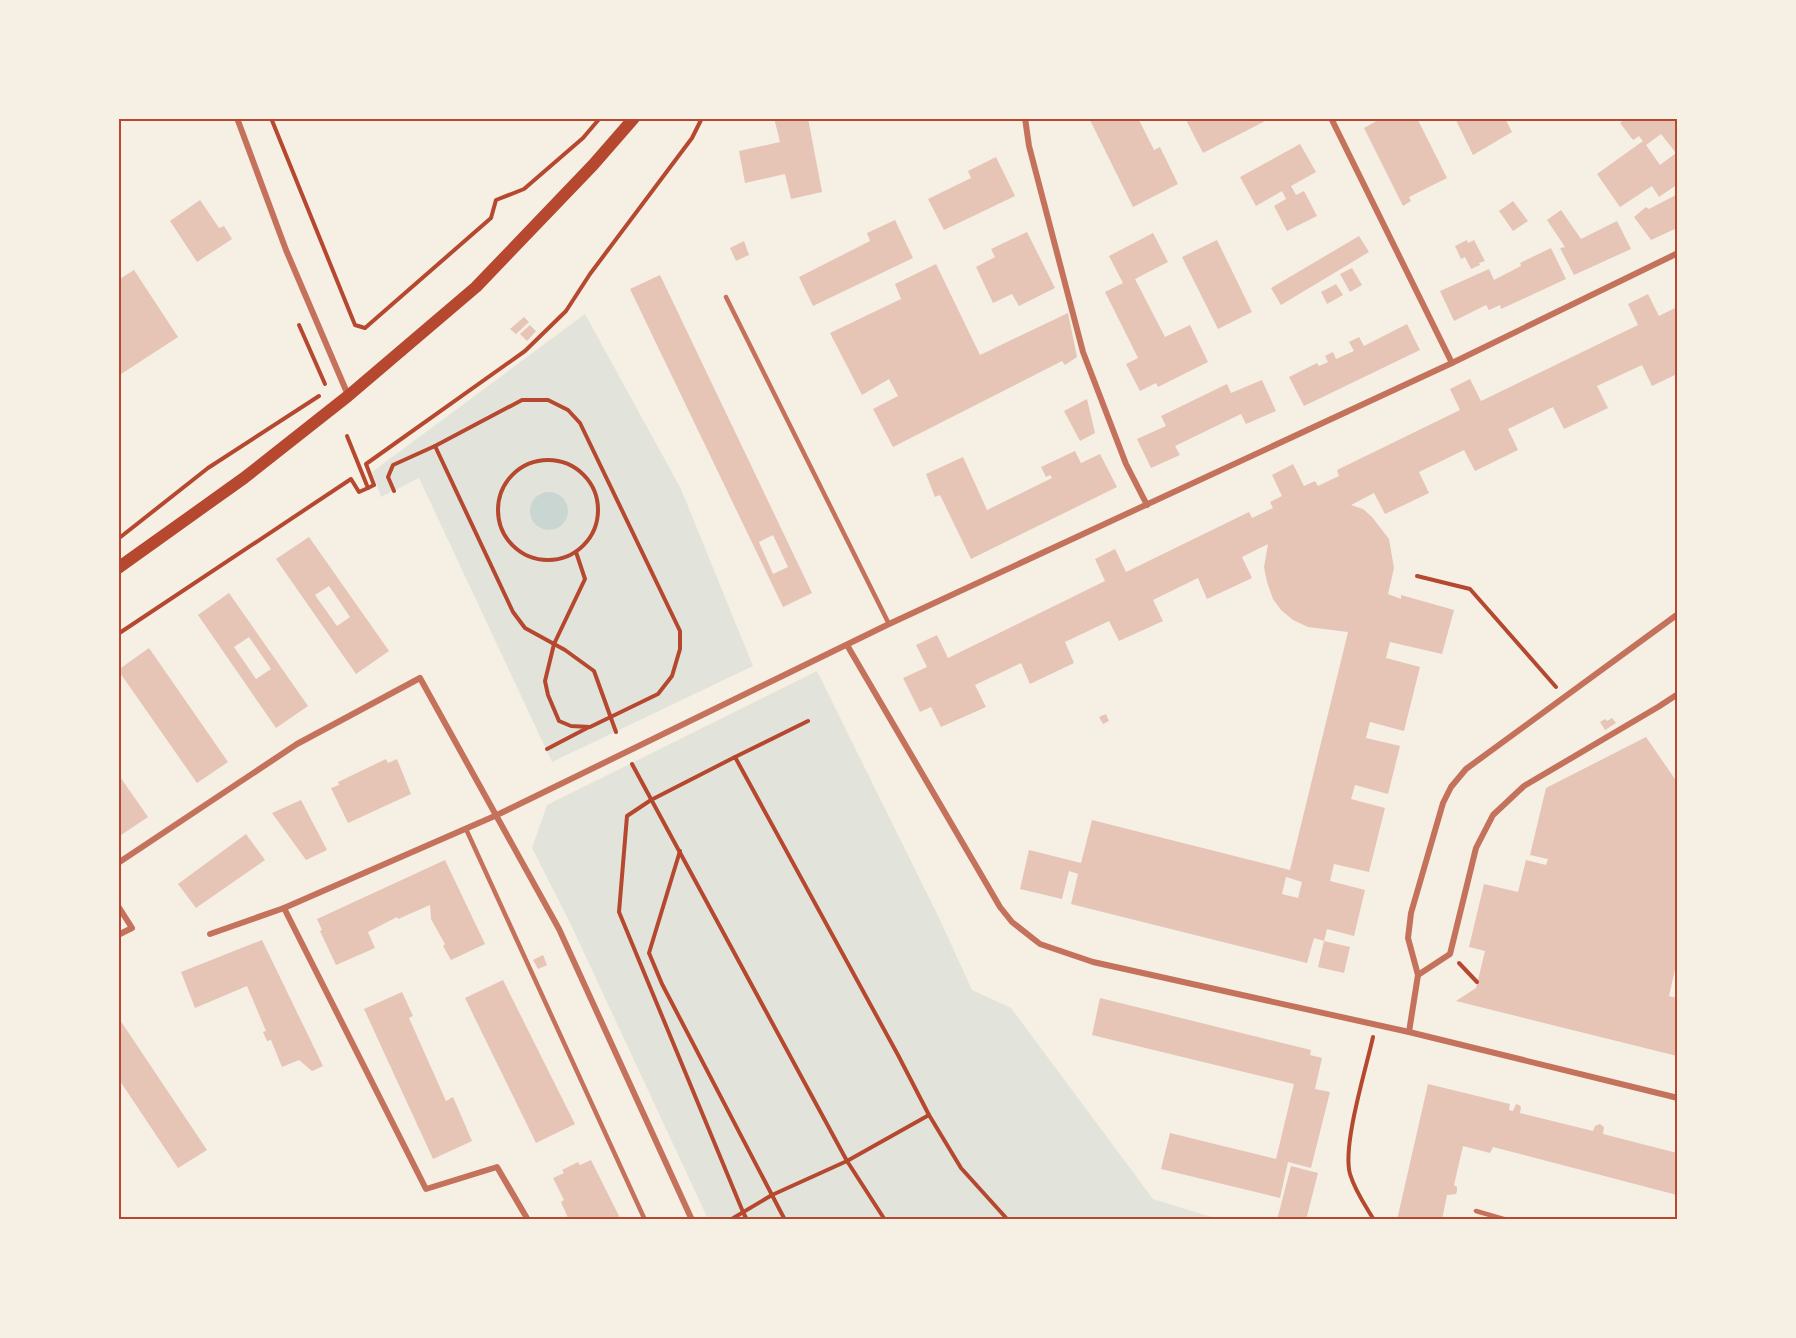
<svg xmlns="http://www.w3.org/2000/svg" width="1796" height="1338" font-family="Raleway,sans-serif">
	<style>
		.green { fill: #e2e4dc }
		.water { fill: #c9d6d2 }
		.building { fill: #e6c5b7; fill-rule: evenodd }
		.lines { fill: none; stroke-linecap: round; stroke-linejoin: round }
		.path { stroke: #b5482f; stroke-width: 4 }
		.service { stroke: #c5725c; stroke-width: 4.5 }
		.minor { stroke: #c5725c; stroke-width: 6 }
		.secondary { stroke: #b5482f; stroke-width: 12 }
		.neatline { fill: none; stroke: #b5482f; stroke-width: 2 }
	</style>
	<rect width="100%" height="100%" fill="#f6efe4"/>
	<g class="green">
		<polygon points="585,314 681,489 753,666 552,762 419,478 381,497 372,472"/>
		<polygon points="817,671 940,920 972,990 1011,1008 1153,1199 1218,1219 708,1219 571,925 532,848 547,805"/>
	</g>
	<circle class="water" cx="549" cy="511" r="19"/>
	<g class="building">
		<polygon points="774,118 808,118 822,192 791,199 785,174 745,183 739,151 780,142"/>
		<polygon points="1089,118 1138,118 1154,150 1160,147 1178,184 1133,207"/>
		<polygon points="1185,118 1271,118 1203,153"/>
		<polygon points="1382,118 1417,118 1447,178 1409,197 1411,201 1403,206 1364,128"/>
		<polygon points="1455,118 1505,118 1512,132 1473,155"/>
		<path d="M 1626,118 L 1677,118 L 1677,228 L 1651,240 L 1634,217 L 1646,207 L 1649,209 L 1676,195 L 1675,191 L 1677,190 L 1675,186 L 1659,197 L 1652,186 L 1620,207 L 1597,174 L 1643,141 L 1639,136 L 1633,140 L 1620,123 ZM 1661,134 L 1676,153 L 1660,165 L 1646,145 Z"/>
		<polygon points="1300,144 1316,172 1291,186 1296,195 1304,191 1317,216 1287,231 1274,206 1286,199 1282,191 1256,206 1240,177"/>
		<polygon points="996,157 1015,196 944,230 928,199 971,178 968,171"/>
		<polygon points="200,200 219,228 224,226 232,239 197,262 170,221"/>
		<polygon points="1513,201 1528,221 1513,231 1499,211"/>
		<polygon points="1561,210 1581,239 1617,221 1631,249 1574,275 1560,248 1565,247 1547,220"/>
		<polygon points="895,220 913,258 813,306 799,277 870,241 867,233"/>
		<polygon points="1027,232 1055,288 1019,306 1012,294 993,303 976,267 995,257 991,249"/>
		<polygon points="1153,233 1168,262 1135,279 1165,337 1190,325 1208,362 1158,387 1156,383 1140,391 1126,364 1138,358 1105,292 1123,283 1109,256"/>
		<polygon points="1359,236 1369,252 1281,305 1271,288"/>
		<polygon points="1217,240 1252,312 1218,329 1182,257"/>
		<polygon points="1467,240 1468,243 1474,240 1485,261 1479,263 1480,265 1471,269 1465,257 1461,259 1455,246"/>
		<polygon points="744,241 749,255 736,261 730,248"/>
		<polygon points="1551,248 1566,279 1501,309 1500,305 1489,310 1486,305 1454,321 1440,291 1489,269 1494,280 1521,266 1520,263"/>
		<polygon points="936,264 980,355 1068,313 1077,357 1065,365 1062,361 893,447 873,409 898,396 889,379 862,395 830,333 901,299 895,284"/>
		<polygon points="1352,268 1362,285 1350,292 1340,274"/>
		<polygon points="134,270 178,337 118,376 118,280"/>
		<path d="M 660,275 L 812,593 L 783,607 L 630,289 ZM 773,535 L 788,567 L 773,574 L 759,542 Z"/>
		<polygon points="1336,284 1343,295 1327,304 1321,292"/>
		<path d="M 1648,294 L 1659,316 L 1677,307 L 1677,374 L 1652,386 L 1642,365 L 1597,386 L 1608,408 L 1564,429 L 1553,407 L 1508,429 L 1518,450 L 1475,471 L 1464,450 L 1419,472 L 1429,493 L 1385,514 L 1374,493 L 1351,505 L 1363,509 L 1372,517 L 1389,539 L 1394,568 L 1388,594 L 1401,599 L 1401,595 L 1454,610 L 1442,654 L 1390,642 L 1386,658 L 1420,667 L 1404,731 L 1370,722 L 1366,738 L 1400,746 L 1388,794 L 1355,785 L 1351,799 L 1385,808 L 1369,872 L 1334,864 L 1330,881 L 1365,890 L 1354,936 L 1327,929 L 1324,941 L 1314,938 L 1307,963 L 1071,904 L 1078,874 L 1069,871 L 1062,899 L 1020,889 L 1029,850 L 1081,863 L 1092,820 L 1290,870 L 1348,632 L 1308,627 L 1293,620 L 1281,610 L 1273,599 L 1267,582 L 1264,567 L 1268,544 L 1242,557 L 1252,578 L 1207,599 L 1198,578 L 1153,600 L 1163,621 L 1119,641 L 1109,621 L 1065,642 L 1074,663 L 1030,684 L 1021,663 L 975,685 L 986,707 L 941,727 L 931,707 L 920,712 L 903,678 L 927,667 L 916,645 L 937,635 L 948,658 L 1105,581 L 1095,559 L 1115,549 L 1126,572 L 1249,512 L 1252,518 L 1273,508 L 1270,502 L 1282,496 L 1272,475 L 1293,464 L 1304,486 L 1315,481 L 1318,486 L 1339,476 L 1337,470 L 1460,410 L 1450,389 L 1470,379 L 1481,401 L 1638,325 L 1628,304 ZM 1286,877 L 1302,882 L 1298,898 L 1282,894 Z"/>
		<polygon points="524,317 529,322 516,334 510,329"/>
		<polygon points="1407,324 1420,350 1304,406 1289,377 1317,363 1319,366 1328,362 1325,356 1333,352 1336,359 1354,351 1349,342 1359,337 1364,346"/>
		<polygon points="530,325 536,331 527,341 520,334"/>
		<polygon points="1262,380 1276,411 1246,424 1241,414 1175,446 1180,455 1151,468 1137,439 1166,426 1161,416 1227,384 1231,393"/>
		<polygon points="1087,399 1095,433 1080,441 1064,411"/>
		<polygon points="1075,451 1081,463 1100,454 1117,487 971,559 940,495 935,497 926,474 963,457 987,510 1052,478 1050,475 1046,477 1041,467"/>
		<path d="M 309,537 L 389,651 L 356,674 L 276,559 ZM 329,586 L 350,617 L 337,626 L 315,595 Z"/>
		<path d="M 229,593 L 308,706 L 276,728 L 198,615 ZM 249,637 L 271,669 L 256,679 L 234,647 Z"/>
		<polygon points="149,648 228,762 197,783 118,670"/>
		<polygon points="1106,714 1109,721 1103,724 1099,717"/>
		<polygon points="1612,718 1616,723 1605,730 1600,722 1605,719 1607,721"/>
		<polygon points="1646,737 1677,782 1677,961 1669,996 1677,998 1677,1056 1456,1001 1476,988 1485,951 1469,947 1484,884 1518,892 1526,860 1546,865 1548,859 1530,855 1546,788"/>
		<polygon points="386,759 388,763 397,759 411,794 348,823 331,788 339,785 338,782"/>
		<polygon points="118,774 148,817 118,837"/>
		<polygon points="301,800 327,850 306,860 272,813"/>
		<polygon points="246,834 265,860 196,908 178,884"/>
		<polygon points="445,860 485,944 451,960 443,946 445,944 431,919 430,905 398,919 397,917 368,932 375,948 336,965 320,931 322,930 317,919"/>
		<polygon points="262,940 323,1066 312,1071 299,1060 282,1067 271,1040 267,1041 263,1032 266,1031 247,986 195,1008 181,972"/>
		<polygon points="1324,941 1350,947 1344,973 1318,967"/>
		<polygon points="543,955 547,965 538,969 533,960"/>
		<polygon points="503,980 575,1124 536,1143 465,998"/>
		<polygon points="402,992 413,1016 409,1018 446,1101 453,1097 472,1141 433,1159 364,1009"/>
		<polygon points="1100,998 1311,1050 1310,1055 1322,1058 1315,1089 1330,1092 1311,1168 1288,1162 1280,1198 1161,1169 1170,1133 1276,1159 1294,1084 1092,1035"/>
		<polygon points="118,1017 207,1150 178,1168 118,1078"/>
		<polygon points="1428,1084 1510,1104 1509,1110 1513,1111 1516,1104 1519,1105 1521,1107 1520,1113 1593,1131 1595,1126 1600,1124 1604,1127 1603,1134 1677,1153 1677,1195 1493,1147 1490,1153 1463,1146 1454,1185 1457,1187 1457,1191 1456,1194 1447,1195 1442,1220 1397,1220"/>
		<polygon points="591,1160 621,1220 569,1220 561,1202 564,1200 553,1178 564,1173 562,1170 578,1162 580,1165"/>
		<polygon points="1291,1166 1318,1173 1306,1220 1277,1220"/>
	</g>
	<g class="lines">
		<g class="path">
			<polyline points="271,118 355,325 365,328 491,218 496,200 524,189 583,138 600,118"/>
			<polyline points="299,325 325,384"/>
			<polyline points="435,446 513,612 525,628 565,650 594,671 616,732"/>
			<circle cx="548" cy="510" r="50"/>
			<polyline points="368,488 374,485 366,464 525,351 566,311 590,274 692,138 702,118"/>
			<polyline points="394,491 388,477 393,465 435,446 522,400 548,400 568,410 580,423 680,631 680,649 672,676 658,694 590,727 571,726 559,721 548,695 545,681 554,644 585,579 576,552"/>
			<polyline points="118,539 208,468 319,396"/>
			<polyline points="1417,576 1470,589 1556,687"/>
			<polyline points="118,634 351,479 359,492 368,488 347,436"/>
			<polyline points="547,749 589,727"/>
			<polyline points="735,757 808,721"/>
			<polyline points="632,764 847,1161 885,1220"/>
			<polyline points="680,851 649,953 662,984 785,1220"/>
			<polyline points="1459,963 1477,982"/>
			<path d="M 1373,1037 C 1366,1069 1342,1146 1350,1174 C 1355,1191 1365,1205 1374,1220"/>
			<polyline points="929,1115 961,1168 1008,1220"/>
			<polyline points="730,1220 772,1195 847,1161 929,1115 898,1055 735,757 651,800 627,816 619,912 743,1212 747,1220"/>
		</g>
		<g class="service">
			<polyline points="726,297 889,624"/>
			<polyline points="466,829 645,1220"/>
			<polyline points="1476,1211 1507,1220"/>
		</g>
		<g class="minor">
			<polyline points="237,118 286,250 348,395"/>
			<polyline points="1025,118 1029,146 1083,352 1126,464 1147,505"/>
			<polyline points="1331,118 1452,363"/>
			<polyline points="847,645 1000,907 1012,922 1040,944 1093,962 1409,1032 1678,1098"/>
			<polyline points="118,863 297,744 420,678 559,929 692,1220"/>
			<polyline points="118,906 132,928 118,935"/>
			<polyline points="284,908 426,1189 497,1167 528,1220"/>
			<polyline points="210,934 284,908 497,815 889,624 1452,363 1678,253"/>
			<polyline points="1418,975 1408,938 1411,913 1443,803 1451,787 1466,769 1678,614"/>
			<polyline points="1409,1032 1418,975 1450,954 1476,848 1493,815 1524,786 1658,707 1678,694"/>
		</g>
		<polyline class="secondary" points="118,568 244,478 348,396 476,287 593,165 634,118"/>
	</g>
	<rect width="1796" height="1338" fill="none" stroke="#f6efe4" stroke-width="240"/>
	<rect x="120" y="120" width="1556" height="1098" class="neatline"/>
</svg>
